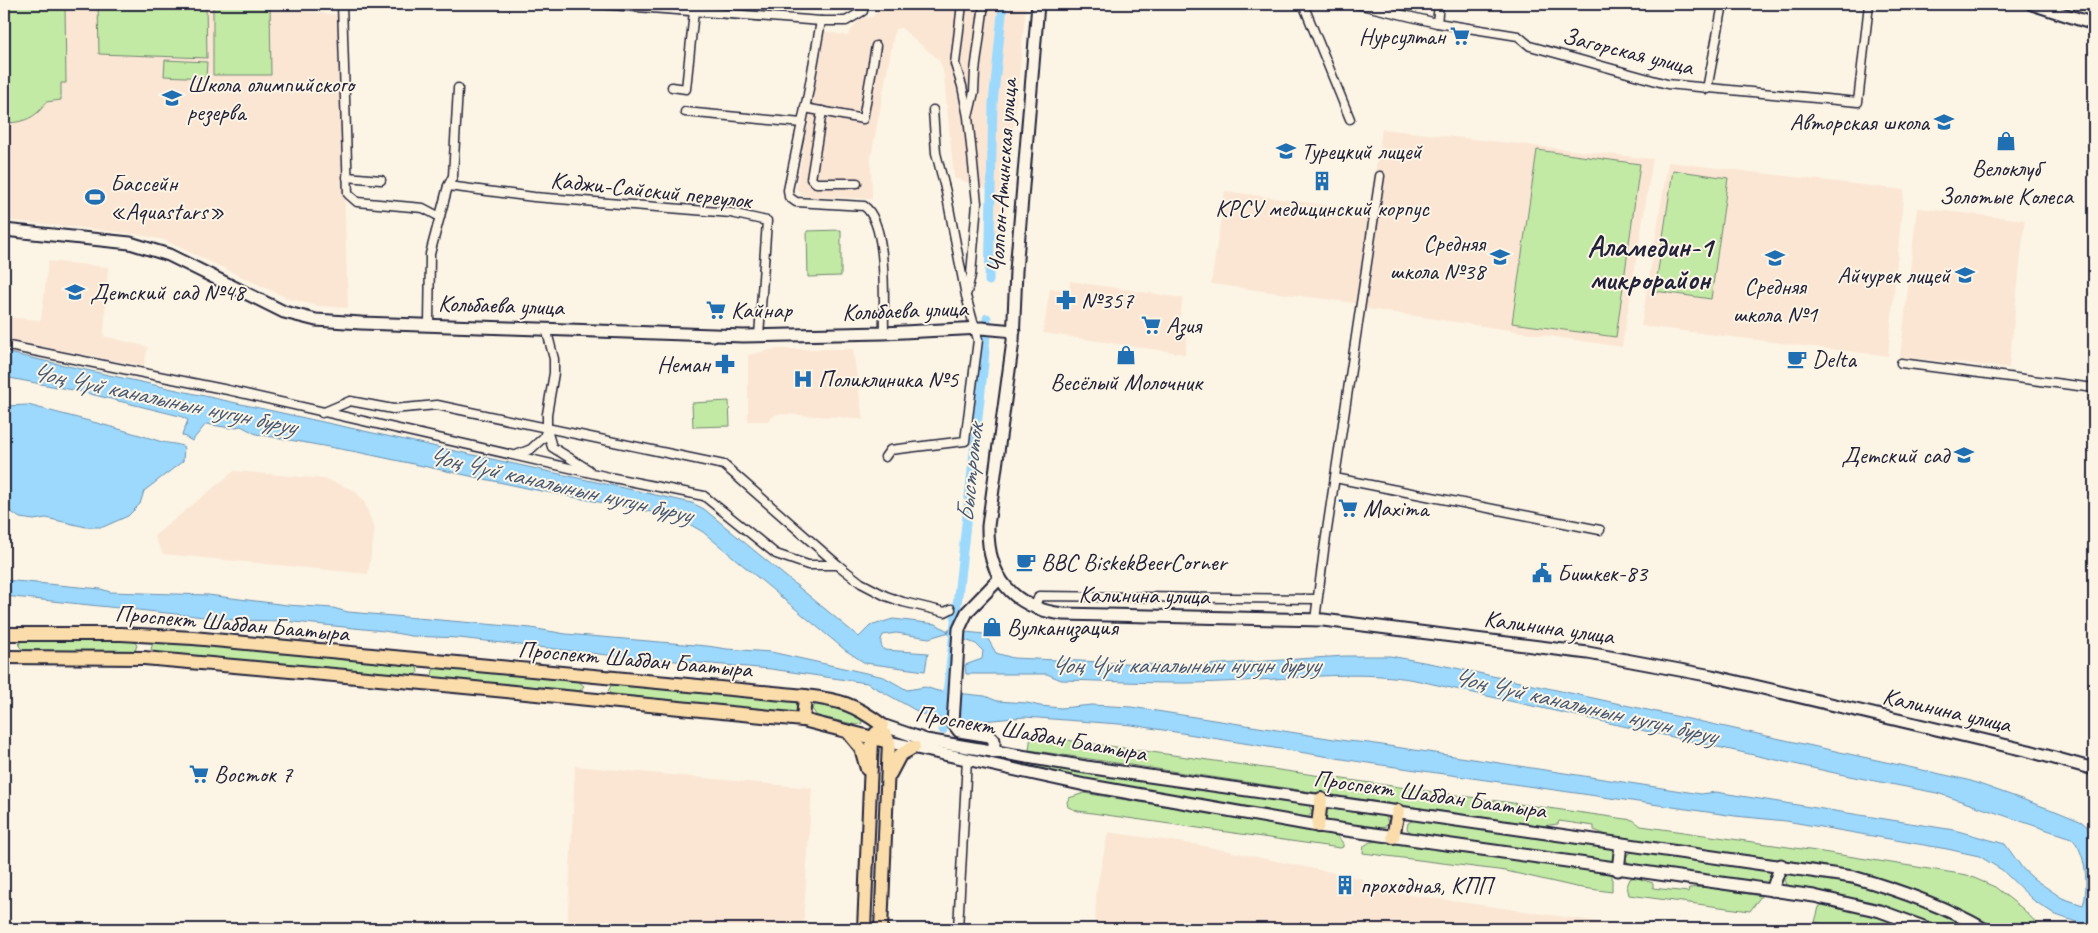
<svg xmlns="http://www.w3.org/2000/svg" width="2098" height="933" font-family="Caveat,sans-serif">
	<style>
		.built { fill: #fbe6d4 }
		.green { fill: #c2eaa5; stroke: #728670 }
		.water { fill: #9cd9fd; stroke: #6b90af }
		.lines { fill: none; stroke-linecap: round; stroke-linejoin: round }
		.stream { stroke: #6b90af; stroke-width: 2.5 }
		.canal { stroke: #9cd9fd; stroke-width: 9 }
		.street-casing { stroke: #22223b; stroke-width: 11 }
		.secondary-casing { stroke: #22223b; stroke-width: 15 }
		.primary-casing { stroke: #22223b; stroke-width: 16 }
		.street { stroke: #fcf5e5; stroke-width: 8 }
		.secondary { stroke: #fcf5e5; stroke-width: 11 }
		.primary { stroke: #faddab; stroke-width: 12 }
		.labels { text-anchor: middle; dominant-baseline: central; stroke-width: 4; stroke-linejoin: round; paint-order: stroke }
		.poi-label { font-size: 24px; fill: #22223b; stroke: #fcf5e5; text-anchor: start }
		.street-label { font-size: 24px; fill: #22223b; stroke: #fcf5e5 }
		.water-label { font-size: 25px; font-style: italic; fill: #475975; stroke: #fcf5e5 }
		.district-label { font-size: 29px; font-weight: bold; fill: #22223b; stroke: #fcf5e5 }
	</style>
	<rect width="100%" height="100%" fill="#fcf5e5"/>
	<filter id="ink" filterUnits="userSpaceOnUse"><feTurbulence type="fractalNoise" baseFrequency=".02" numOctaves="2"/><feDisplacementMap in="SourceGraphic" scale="10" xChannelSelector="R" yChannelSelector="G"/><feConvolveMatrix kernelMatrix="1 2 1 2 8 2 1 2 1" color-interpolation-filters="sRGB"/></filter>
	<g filter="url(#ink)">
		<g class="built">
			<polygon points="4,4 272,4 273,8 339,15 348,308 318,306 289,299 164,240 128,233 4,220"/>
			<polygon points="887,4 1001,4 992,78 987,189 954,178 943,70 939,60 901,28 895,29 871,158 872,199 803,196 796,189 825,31 847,36 860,18 871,17"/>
			<polygon points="1007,4 1026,4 1002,255 994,258 995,110"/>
			<polygon points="1382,129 1653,159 1622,347 1354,307 1354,303 1211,284 1225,191 1369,211"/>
			<polygon points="1668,162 1904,190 1888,356 1641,326"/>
			<polygon points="1917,208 2025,220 2009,368 1900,357"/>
			<polygon points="48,261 108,267 104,336 148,347 144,366 4,339 4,317 41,320"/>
			<polygon points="1070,281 1183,298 1177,335 1187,337 1185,354 1043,333 1050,288 1069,291"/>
			<polygon points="774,349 853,349 863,420 855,418 777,414 767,421 748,421 748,355"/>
			<polygon points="234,471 326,479 354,490 364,501 375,530 368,574 163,554 154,536"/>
			<polygon points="575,766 812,788 803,929 567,929"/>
			<polygon points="1108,832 1199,845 1364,879 1363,888 1621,925 1622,929 1095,929 1096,892"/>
		</g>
		<g class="green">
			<path d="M 4,4 L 65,4 L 66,83 L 61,83 L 61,100 L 46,102 C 37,118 22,123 4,123 Z"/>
			<polygon points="98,4 206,4 207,58 99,54"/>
			<polygon points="213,4 270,4 271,75 213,75"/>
			<polygon points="165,60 207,62 206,78 164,76"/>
			<polygon points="1537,150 1640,164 1616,337 1512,323"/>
			<polygon points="1673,170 1728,178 1711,299 1655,291"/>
			<polygon points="841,230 841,276 808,277 807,231"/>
			<polygon points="729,401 730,426 693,427 692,403"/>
			<polygon points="24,640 132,640 137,645 135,651 131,652 24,651 19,646 20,642"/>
			<polygon points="159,641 414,666 417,667 418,673 413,676 157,653 151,649 153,643"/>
			<polygon points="438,668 578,681 584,686 579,692 434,678 432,676 433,670"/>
			<polygon points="612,684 795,700 798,706 796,712 793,713 614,697 608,691"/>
			<polygon points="816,703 847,710 861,718 862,723 857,725 817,716 812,709"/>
			<polygon points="1031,735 1633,820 1641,826 1816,851 1967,875 1995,887 2023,909 2042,929 1995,929 1958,908 1911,889 1848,870 1785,860 1614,838 1594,830 1594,826 1559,821 1558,824 1542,826 1029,750"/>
			<polygon points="1011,760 1308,803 1312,812 1307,819 1131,789 1011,763"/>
			<polygon points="1084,793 1335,834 1343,843 1343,847 1340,848 1078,811 1068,807 1067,802 1069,798"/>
			<polygon points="1328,807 1386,815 1388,824 1382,829 1328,822 1324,817"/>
			<polygon points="1416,819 1612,848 1614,856 1611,863 1413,834 1407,829 1408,823"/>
			<polygon points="1380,841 1610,873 1612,875 1612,892 1576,887 1506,871 1363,853 1364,846 1370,842"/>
			<polygon points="1634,851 1766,869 1771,873 1771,881 1765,884 1632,866 1625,859 1628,854"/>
			<path d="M 1789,873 C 1858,883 1911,897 1974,929 L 1943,929 L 1905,913 L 1872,903 L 1789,886 L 1786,885 L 1784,880 Z"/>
			<polygon points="1634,877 1653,883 1653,888 1688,892 1689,888 1705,887 1761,896 1750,911 1629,895 1627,886 1630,879"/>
			<polygon points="1823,904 1884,918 1914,929 1851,929 1815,922 1819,907"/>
		</g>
		<g class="water">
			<path d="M 4,352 L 692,503 L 704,509 L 859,637 L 870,626 L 893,619 L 936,624 L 946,630 L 985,634 L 996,653 L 1013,658 L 1189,666 L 1345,656 L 1390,656 L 1451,667 L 1968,780 L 2058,812 L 2082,822 L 2094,833 L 2094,927 L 2091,926 L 2090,929 L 2077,929 L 2079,923 L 2056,915 L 2033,900 L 2002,870 L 1979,856 L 1947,849 L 1786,821 L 1735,816 L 1361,762 L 1132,725 L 1025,717 L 961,723 L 924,715 L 867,683 L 771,669 L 616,656 L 459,638 L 411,636 L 384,631 L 284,621 L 233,620 L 4,596 L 4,580 L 101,589 L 110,592 L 208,595 L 287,605 L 333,608 L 348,612 L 531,628 L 566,634 L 707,646 L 727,649 L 771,652 L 884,677 L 907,690 L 925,687 L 938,691 L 985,696 L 997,701 L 1027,703 L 1040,706 L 1061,708 L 1092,705 L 1131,707 L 1347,741 L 1369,743 L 1701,794 L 1716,792 L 1954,830 L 2005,844 L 2023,869 L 2034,879 L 2062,898 L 2083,905 C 2089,887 2086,850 2071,838 L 1937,793 L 1844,775 L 1415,680 C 1352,669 1285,680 1221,682 C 1168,685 1114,681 1061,680 L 1047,674 L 966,674 L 965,665 L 982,659 L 983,651 L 976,644 L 946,633 L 929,638 L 896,633 L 883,635 C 880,641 880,644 884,650 L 928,653 L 925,671 L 865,663 L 845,650 L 703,532 L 677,517 L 536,490 L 357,452 L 256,434 L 241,426 L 230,428 L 206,424 L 192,441 L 182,435 L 188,420 L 180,416 L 78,391 L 4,377 Z"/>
			<path d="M 28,405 C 72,417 116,427 159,441 C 167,444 177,443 184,447 L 183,461 L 144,491 L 140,504 L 128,516 L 103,527 L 86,527 L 46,518 L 34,520 L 20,518 L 4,507 L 4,406 Z"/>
		</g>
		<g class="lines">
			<polyline class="stream" points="948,632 953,628"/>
			<g class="canal">
				<polyline points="989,281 993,104 1003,4"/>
				<polyline points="943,730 984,363 987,318"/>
			</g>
			<defs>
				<g id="street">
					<polyline points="342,4 348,194 357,202 423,208 440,217"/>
					<polyline points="598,4 821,21 846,21 863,11 862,4"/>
					<polyline points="962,4 955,64 962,86 968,117 977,203 971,275 967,292"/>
					<polyline points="1303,4 1350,119"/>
					<polyline points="1357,4 1437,23 1518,36 1530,46 1667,84 1858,102 1869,4"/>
					<path d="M 821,21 L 808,94 L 788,190 L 789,197 L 796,202 L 864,206 C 889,224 883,304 884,333"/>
					<polyline points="1437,23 1439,4"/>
					<polyline points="672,87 686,89 694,11"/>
					<polyline points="1707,89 1723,4"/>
					<polyline points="805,108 863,119 876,46"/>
					<polyline points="822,111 811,179 816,183 857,183"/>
					<polyline points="685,112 802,123"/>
					<polyline points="969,113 974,92 975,71 984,4"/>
					<polyline points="347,177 381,180"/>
					<polyline points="448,186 534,197 731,213 767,221 759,336"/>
					<polyline points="429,324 430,254 448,186 453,176 458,88"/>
					<polyline points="4,345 228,390 609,477 704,496 776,554 808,565 838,565 861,583 886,596 903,602 945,612 951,609"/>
					<polyline points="1901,363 2094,388"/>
					<polyline points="322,413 350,401 393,409 437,405 724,465 838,565"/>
					<polyline points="547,430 552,447 589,470"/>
					<polyline points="516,455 531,449 544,437 547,428 547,414 554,373 554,359 546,328"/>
					<polyline points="885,457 890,450 965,441 978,340 966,296 946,192 936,153 933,110"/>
					<polyline points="1335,478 1600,530"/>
					<polyline points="1034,608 1039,596 1317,599"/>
					<polyline points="1315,620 1324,550 1380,176"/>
					<polyline points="958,929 967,759"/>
				</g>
				<g id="secondary">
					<path d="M 1038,4 L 1016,271 L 1013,341 L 988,526 C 987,576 1012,608 1063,614 L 1323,620 L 1588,653 L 1712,676 L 2029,751 L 2094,769"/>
					<polyline points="2032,4 2094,24"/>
					<polyline points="4,230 130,243 169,255 284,312 316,320 361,323 743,336 884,333 981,328 1014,331"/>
					<path d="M 882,725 L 926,740 L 1086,767 L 1853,877 C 1899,890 1942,905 1984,929"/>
					<polyline points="889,742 1085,785 1318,826 1814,896 1880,911 1929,929"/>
					<polyline points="994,752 994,740 990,736 959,731 953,723 959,629 967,612 1000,578"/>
					<polyline points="1618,870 1621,844"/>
					<polyline points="1772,890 1781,865"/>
				</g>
				<g id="primary">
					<path d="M 4,634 L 121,634 L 193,638 L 805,696 C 840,700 854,704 882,725"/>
					<polyline points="4,657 144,658 423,683 803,720 889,742"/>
					<polyline points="803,720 805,696"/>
					<polyline points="848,732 861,748 867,769"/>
					<polyline points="890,774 900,755 914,747"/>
					<polyline points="1318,826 1321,799"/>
					<polyline points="1393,837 1398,811"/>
					<polyline points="864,929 872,739 876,733"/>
					<polyline points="881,929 889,742 886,735"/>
				</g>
			</defs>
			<use href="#street" class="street-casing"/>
			<use href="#secondary" class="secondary-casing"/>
			<use href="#primary" class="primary-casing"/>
			<use href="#street" class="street"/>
			<use href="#secondary" class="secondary"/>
			<use href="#primary" class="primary"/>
		</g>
	</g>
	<defs>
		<symbol id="supermarket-bare" viewBox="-9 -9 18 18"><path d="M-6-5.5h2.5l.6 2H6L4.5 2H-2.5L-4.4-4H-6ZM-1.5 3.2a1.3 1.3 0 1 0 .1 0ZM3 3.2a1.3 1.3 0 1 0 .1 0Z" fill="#1f6fb2" stroke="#fcf5e5" stroke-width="2.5" paint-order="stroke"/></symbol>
		<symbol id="university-bare" viewBox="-9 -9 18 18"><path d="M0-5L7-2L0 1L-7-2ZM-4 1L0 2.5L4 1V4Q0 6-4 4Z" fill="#1f6fb2" stroke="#fcf5e5" stroke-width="2.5" paint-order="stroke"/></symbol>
		<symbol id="school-bare" viewBox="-9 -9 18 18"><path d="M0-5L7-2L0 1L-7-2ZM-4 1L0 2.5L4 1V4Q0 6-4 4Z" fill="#1f6fb2" stroke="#fcf5e5" stroke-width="2.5" paint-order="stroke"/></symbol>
		<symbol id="shop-bare" viewBox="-9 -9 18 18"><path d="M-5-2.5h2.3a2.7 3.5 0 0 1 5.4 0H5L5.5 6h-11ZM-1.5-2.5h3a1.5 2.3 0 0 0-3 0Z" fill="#1f6fb2" stroke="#fcf5e5" stroke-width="2.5" paint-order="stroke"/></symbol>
		<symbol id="building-bare" viewBox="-9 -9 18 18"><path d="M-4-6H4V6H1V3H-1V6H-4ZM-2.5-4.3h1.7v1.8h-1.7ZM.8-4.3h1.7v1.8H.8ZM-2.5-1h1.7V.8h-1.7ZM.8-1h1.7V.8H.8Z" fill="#1f6fb2" stroke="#fcf5e5" stroke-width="2.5" paint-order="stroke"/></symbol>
		<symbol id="stadium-bare" viewBox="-9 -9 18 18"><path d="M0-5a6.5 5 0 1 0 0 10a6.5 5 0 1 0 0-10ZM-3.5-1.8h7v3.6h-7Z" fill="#1f6fb2" stroke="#fcf5e5" stroke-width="2.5" paint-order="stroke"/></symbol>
		<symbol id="pharmacy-bare" viewBox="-9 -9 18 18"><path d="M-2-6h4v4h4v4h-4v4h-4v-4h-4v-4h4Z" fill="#1f6fb2" stroke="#fcf5e5" stroke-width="2.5" paint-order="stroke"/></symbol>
		<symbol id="cafe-bare" viewBox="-9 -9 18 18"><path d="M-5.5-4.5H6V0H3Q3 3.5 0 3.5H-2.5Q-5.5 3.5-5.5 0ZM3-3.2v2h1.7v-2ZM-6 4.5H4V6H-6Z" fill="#1f6fb2" stroke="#fcf5e5" stroke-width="2.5" paint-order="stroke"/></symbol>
		<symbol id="hospital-bare" viewBox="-9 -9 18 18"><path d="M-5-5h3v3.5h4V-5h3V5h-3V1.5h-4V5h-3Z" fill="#1f6fb2" stroke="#fcf5e5" stroke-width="2.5" paint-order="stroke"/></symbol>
		<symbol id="civic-bare" viewBox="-9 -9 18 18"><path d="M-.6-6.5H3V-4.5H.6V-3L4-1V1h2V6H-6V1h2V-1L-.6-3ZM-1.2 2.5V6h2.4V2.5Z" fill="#1f6fb2" stroke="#fcf5e5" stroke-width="2.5" paint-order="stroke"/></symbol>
	</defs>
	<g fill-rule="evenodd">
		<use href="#supermarket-bare" x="1446" y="22" width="28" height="28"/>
		<use href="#university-bare" x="158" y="84" width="28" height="28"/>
		<use href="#school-bare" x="1930" y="108" width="28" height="28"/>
		<use href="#shop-bare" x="1992" y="127" width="28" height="28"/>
		<use href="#school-bare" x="1272" y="137" width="28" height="28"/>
		<use href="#building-bare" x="1308" y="167" width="28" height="28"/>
		<use href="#stadium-bare" x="81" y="183" width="28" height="28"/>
		<use href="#school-bare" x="1486" y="243" width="28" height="28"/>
		<use href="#school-bare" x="1761" y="244" width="28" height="28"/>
		<use href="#university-bare" x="1951" y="261" width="28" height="28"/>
		<use href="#school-bare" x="61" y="278" width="28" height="28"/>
		<use href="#pharmacy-bare" x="1052" y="286" width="28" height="28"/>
		<use href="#supermarket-bare" x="702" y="296" width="28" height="28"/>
		<use href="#supermarket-bare" x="1137" y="311" width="28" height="28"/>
		<use href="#shop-bare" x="1112" y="341" width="28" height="28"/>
		<use href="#cafe-bare" x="1783" y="345" width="28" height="28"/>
		<use href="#pharmacy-bare" x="711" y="350" width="28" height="28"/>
		<use href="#hospital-bare" x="789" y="365" width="28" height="28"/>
		<use href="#school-bare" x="1950" y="441" width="28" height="28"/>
		<use href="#supermarket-bare" x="1334" y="494" width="28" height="28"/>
		<use href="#cafe-bare" x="1012" y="548" width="28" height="28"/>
		<use href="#civic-bare" x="1528" y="559" width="28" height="28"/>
		<use href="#shop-bare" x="978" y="613" width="28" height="28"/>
		<use href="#supermarket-bare" x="185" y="760" width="28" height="28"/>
		<use href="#building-bare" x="1331" y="871" width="28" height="28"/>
	</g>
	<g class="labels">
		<g class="poi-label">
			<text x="1445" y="36" text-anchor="end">Нурсултан</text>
			<text x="187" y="84">Школа олимпийского<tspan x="187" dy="28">резерва</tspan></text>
			<text x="1929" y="122" text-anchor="end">Авторская школа</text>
			<text x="1301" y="151">Турецкий лицей</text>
			<text x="2006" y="168" text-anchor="middle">Велоклуб<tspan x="2006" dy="28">Золотые Колеса</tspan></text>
			<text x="110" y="183">Бассейн<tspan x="110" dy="28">«Aquastars»</tspan></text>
			<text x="1322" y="208" text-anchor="middle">КРСУ медицинский корпус</text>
			<text x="1485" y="243" text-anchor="end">Средняя<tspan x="1485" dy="28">школа №38</tspan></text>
			<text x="1950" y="275" text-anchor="end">Айчурек лицей</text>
			<text x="1775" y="286" text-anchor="middle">Средняя<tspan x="1775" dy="28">школа №1</tspan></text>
			<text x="90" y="292">Детский сад №48</text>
			<text x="1081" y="300">№357</text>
			<text x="731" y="310">Кайнар</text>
			<text x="1166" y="325">Азия</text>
			<text x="1812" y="359">Delta</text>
			<text x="710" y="364" text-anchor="end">Неман</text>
			<text x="818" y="379">Поликлиника №5</text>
			<text x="1126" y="382" text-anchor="middle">Весёлый Молочник</text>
			<text x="1949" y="455" text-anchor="end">Детский сад</text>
			<text x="1363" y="508">Maxima</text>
			<text x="1041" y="562">BBC BiskekBeerCorner</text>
			<text x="1557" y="573">Бишкек-83</text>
			<text x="1007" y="627">Вулканизация</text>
			<text x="214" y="774">Восток 7</text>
			<text x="1360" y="885">проходная, КПП</text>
		</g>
		<g class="street-label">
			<text transform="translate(1628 51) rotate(14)">Загорская улица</text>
			<text transform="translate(1002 176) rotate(-86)">Чолпон-Атинская улица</text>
			<text transform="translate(651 190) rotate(6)">Каджи-Сайский переулок</text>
			<text transform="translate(501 305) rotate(2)">Кольбаева улица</text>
			<text transform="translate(905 310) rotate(-2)">Кольбаева улица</text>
			<text transform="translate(1144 595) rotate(1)">Калинина улица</text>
			<text transform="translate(232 623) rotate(5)">Проспект Шабдан Баатыра</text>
			<text transform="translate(1549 627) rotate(8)">Калинина улица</text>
			<text transform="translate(635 659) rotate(5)">Проспект Шабдан Баатыра</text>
			<text transform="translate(1947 710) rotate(13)">Калинина улица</text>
			<text transform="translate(1031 733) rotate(10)">Проспект Шабдан Баатыра</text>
			<text transform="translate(1430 794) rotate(8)">Проспект Шабдан Баатыра</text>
		</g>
		<g class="water-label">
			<text transform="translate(164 399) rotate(12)">Чоң Чүй каналынын нугун буруу</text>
			<text transform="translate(970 473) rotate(-84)">Быстроток</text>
			<text transform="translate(560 485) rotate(13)">Чоң Чүй каналынын нугун буруу</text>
			<text x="1185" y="665">Чоң Чүй каналынын нугун буруу</text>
			<text transform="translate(1585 706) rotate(13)">Чоң Чүй каналынын нугун буруу</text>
		</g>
		<g class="district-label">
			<text x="1650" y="246">Аламедин-1<tspan x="1650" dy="33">микрорайон</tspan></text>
		</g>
	</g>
	<rect width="2098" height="933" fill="none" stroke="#fcf5e5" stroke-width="20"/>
	<rect x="10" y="10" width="2078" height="913" fill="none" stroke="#22223b" stroke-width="2" filter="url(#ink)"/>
</svg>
